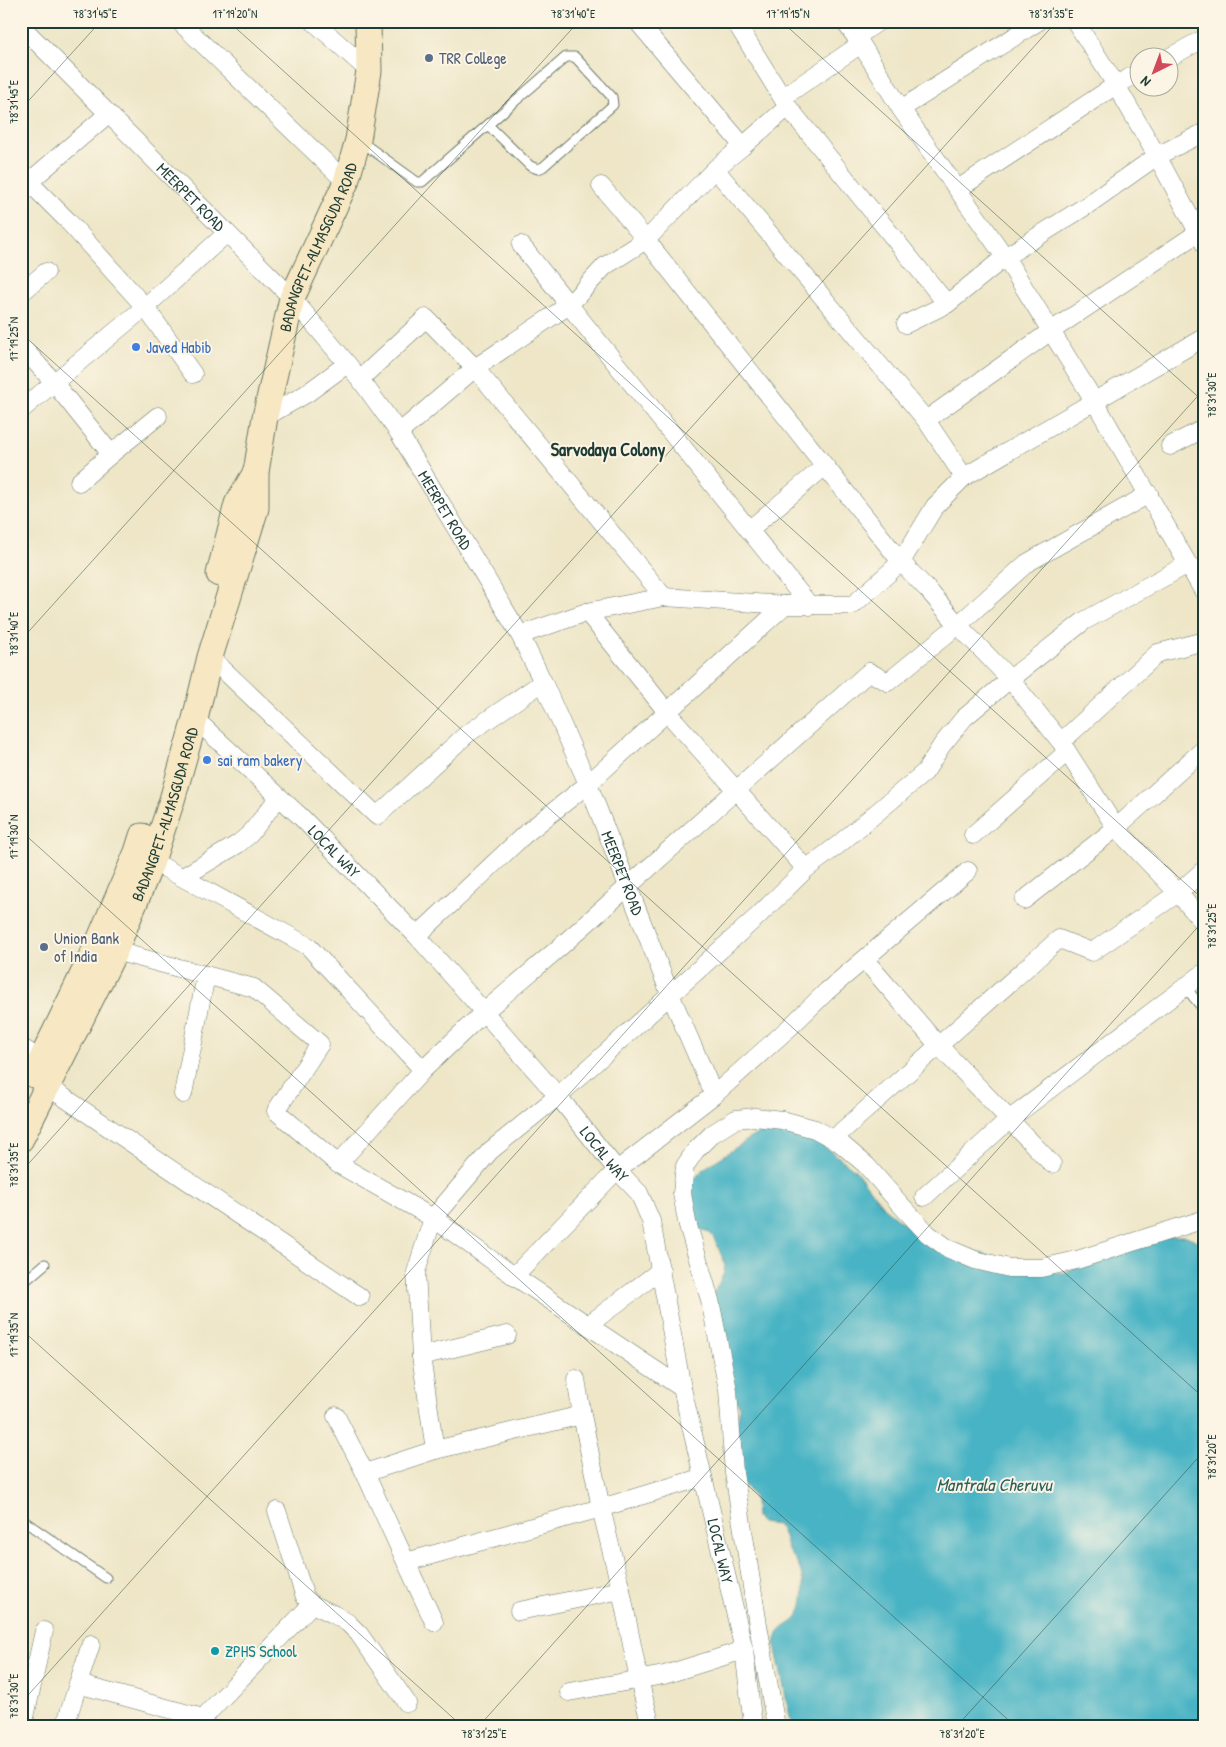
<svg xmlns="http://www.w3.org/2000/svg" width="1226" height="1747" font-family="'Patrick Hand',sans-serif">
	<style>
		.water { fill: #47b3c4; stroke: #33787c }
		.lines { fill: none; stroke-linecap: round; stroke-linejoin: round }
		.lane-casing { stroke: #677867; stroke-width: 11 }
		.street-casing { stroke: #677867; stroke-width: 19 }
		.secondary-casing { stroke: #677867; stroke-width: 27 }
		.lane { stroke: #fff; stroke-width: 9 }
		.street { stroke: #fff; stroke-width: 18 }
		.secondary { stroke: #f7e8c3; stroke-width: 25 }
		.ticks { fill: none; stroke: #1f3d34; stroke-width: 1; stroke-opacity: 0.45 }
		.service-dot { fill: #5c6f8a; stroke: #fcf5e5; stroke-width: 2 }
		.shop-dot { fill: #3f7fe0; stroke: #fcf5e5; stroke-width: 2 }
		.culture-dot { fill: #0f9aa8; stroke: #fcf5e5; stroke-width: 2 }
		.labels { text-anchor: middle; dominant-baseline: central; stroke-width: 4; stroke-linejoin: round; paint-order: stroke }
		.service-label { font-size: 16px; fill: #4e5e75; stroke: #fcf5e5; text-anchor: start }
		.street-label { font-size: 16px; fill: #1f3d34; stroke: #fcf5e5 }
		.shop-label { font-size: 16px; fill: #366cbe; stroke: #fcf5e5; text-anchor: start }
		.culture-label { font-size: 16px; fill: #0d838f; stroke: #fcf5e5; text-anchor: start }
		.neighbourhood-label { font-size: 18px; font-weight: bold; fill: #1f3d34; stroke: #fcf5e5 }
		.water-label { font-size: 18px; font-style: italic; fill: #2b605f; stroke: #fcf5e5 }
		.neatline { fill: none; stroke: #1f3d34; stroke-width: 2 }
		.ticks-label { font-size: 12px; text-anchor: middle; fill: #1f3d34 }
	</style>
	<rect width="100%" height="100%" fill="#fcf5e5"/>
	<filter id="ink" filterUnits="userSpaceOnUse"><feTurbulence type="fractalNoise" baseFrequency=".02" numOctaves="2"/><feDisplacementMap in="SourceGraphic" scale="10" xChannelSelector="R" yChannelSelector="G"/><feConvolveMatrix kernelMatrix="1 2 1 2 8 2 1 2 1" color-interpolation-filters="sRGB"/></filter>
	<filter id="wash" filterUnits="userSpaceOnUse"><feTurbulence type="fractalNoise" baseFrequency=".0096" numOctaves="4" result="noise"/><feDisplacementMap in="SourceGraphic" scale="20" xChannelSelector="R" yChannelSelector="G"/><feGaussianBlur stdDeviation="1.12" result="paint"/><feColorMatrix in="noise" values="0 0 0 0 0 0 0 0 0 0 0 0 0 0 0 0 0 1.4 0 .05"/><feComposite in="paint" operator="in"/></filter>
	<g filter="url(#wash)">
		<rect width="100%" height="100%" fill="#eee6c7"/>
		<path class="water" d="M 774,1130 L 795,1132 L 823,1145 L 855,1170 L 886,1210 L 916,1233 L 1039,1271 L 1064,1273 L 1080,1265 L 1170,1236 L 1186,1236 L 1205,1244 L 1205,1726 L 792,1726 L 775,1645 C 776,1642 776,1637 778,1634 C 782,1626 793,1624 798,1616 C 806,1602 805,1577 797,1563 C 794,1558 790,1555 788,1550 C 785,1542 784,1533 778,1525 L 761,1523 L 756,1518 L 755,1501 L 751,1493 L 743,1484 L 735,1423 L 739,1415 L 739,1405 L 730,1387 L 714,1293 L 724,1273 L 725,1263 L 713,1236 L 707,1231 L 697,1229 L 686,1196 L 691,1182 L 705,1168 L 752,1137 L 760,1132 Z"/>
	</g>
	<g filter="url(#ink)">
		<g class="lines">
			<defs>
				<g id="lane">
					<polyline points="360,141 417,182 422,182 566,57 575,57 612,97 613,105 543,167 538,169 530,166 488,125"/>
					<polyline points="1185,987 1205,1011"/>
					<polyline points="21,1282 25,1281 45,1264"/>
					<polyline points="21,1519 106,1578"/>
				</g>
				<g id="street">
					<polyline points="179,21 346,182"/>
					<polyline points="313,21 369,71"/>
					<polyline points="637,21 743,146 715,169 926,420 964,477 935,506 901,562 929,591 958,625 1010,679 1061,742 1116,828 1024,900"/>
					<polyline points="735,21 788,107 947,304"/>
					<polyline points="844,21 861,44 901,109"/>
					<polyline points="1039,21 901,109 1005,257 1095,402 1205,594"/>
					<polyline points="1075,21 1116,85 1157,156 1205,245"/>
					<path id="s1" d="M 21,26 L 292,298 L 360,379 L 399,433 L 520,635 L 543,682 L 588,784 L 670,994 L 714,1095"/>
					<polyline points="856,37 879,21"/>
					<polyline points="1168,58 1205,38"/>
					<polyline points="783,97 861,44"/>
					<polyline points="743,146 788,107"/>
					<polyline points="21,180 29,182 108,114"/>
					<polyline points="601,186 646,240 901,562 853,605 785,605 664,597"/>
					<polyline points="958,189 1116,85 1138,73"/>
					<polyline points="521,245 569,305 605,266 646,240 715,169"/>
					<polyline points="21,293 46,272"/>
					<polyline points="906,324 947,304 1005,257 1086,206 1157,156 1205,132"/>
					<polyline points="21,346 51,379 111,454 79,482"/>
					<polyline points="193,374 145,307 227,233"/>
					<polyline points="360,379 426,318 475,368 664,597 587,612 520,635"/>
					<polyline points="21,410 145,307 67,220 29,182"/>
					<polyline points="265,417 306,394 347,364"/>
					<polyline points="926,420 1051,331 1205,228"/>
					<polyline points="399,433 475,368 569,305 810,606"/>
					<polyline points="1170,446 1205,428"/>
					<polyline points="111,454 158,416"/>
					<polyline points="964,477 1205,337"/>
					<polyline points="749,530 825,466"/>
					<polyline points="587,612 667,712 806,869"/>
					<polyline points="210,657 377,816 467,734 543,682"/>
					<path id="s2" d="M 195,719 L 301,817 L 417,936 L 558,1096 L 617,1170 L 639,1193 L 651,1221 L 682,1388 L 744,1650 L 753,1726"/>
					<polyline points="1061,742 1158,653 1205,641"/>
					<polyline points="1205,748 1116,828 1178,893 1205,924"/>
					<polyline points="973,835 1067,752"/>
					<polyline points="152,861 308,946 423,1070"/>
					<polyline points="183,877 238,844 250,834 279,797"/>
					<polyline points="417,936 524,835 588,784 785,605"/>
					<polyline points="115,951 254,988 320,1044 276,1111 338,1164 433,1218 514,1276 682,1388"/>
					<polyline points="865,960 938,1045 1052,1164"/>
					<polyline points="21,1047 41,1060"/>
					<polyline points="47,1086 360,1297"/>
					<polyline points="183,1094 206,975"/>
					<polyline points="841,1132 1059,939 1092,952 1178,893 1205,869"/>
					<polyline points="338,1164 423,1070 484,1012 560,947 869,672 888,682 958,625 1027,563 1149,494"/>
					<polyline points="924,1197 1010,1119 1205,972"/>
					<polyline points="514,1276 617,1170 714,1095 790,1027 827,991 968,871"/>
					<polyline points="588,1325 661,1270"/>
					<polyline points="421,1356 507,1335"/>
					<polyline points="576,1379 582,1415"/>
					<polyline points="336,1416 365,1473 406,1562 601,1508 703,1477"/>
					<polyline points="435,1450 421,1356 416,1272 433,1218 490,1151 558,1096 758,916 806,869 838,845 925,772 942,745 964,718 1010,679 1084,621 1188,564"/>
					<polyline points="365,1473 435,1450 582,1415 601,1508 621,1590 639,1680 651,1726"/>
					<polyline points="277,1511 305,1597 312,1604 335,1615 348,1623 359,1634 407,1703"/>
					<polyline points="406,1562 434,1622"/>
					<polyline points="519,1611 621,1590"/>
					<polyline points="78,1684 91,1644"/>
					<polyline points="569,1692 664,1675 744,1650"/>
					<polyline points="203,1718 312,1604"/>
					<polyline points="23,1726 44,1631"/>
					<polyline points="65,1726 78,1684 203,1718 202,1725 204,1726"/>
					<polyline points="776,1726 758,1625 734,1473 728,1390 710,1300 687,1222 682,1193 685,1166 695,1151 712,1134 736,1119 755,1117 782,1120 815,1129 839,1142 866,1165 900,1204 928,1234 949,1249 975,1260 1009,1268 1041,1268 1077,1260 1205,1219"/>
				</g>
				<g id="secondary">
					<polyline points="219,574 237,504 256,472"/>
					<polyline points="34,1075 98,943 137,852 142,836"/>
					<path id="s3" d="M 21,1139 L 115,951 L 152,861 L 172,800 L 195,719 L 210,657 L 256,508 L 256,472 L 265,417 L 292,298 L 346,182 L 358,140 L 369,71 L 368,21"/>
				</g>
			</defs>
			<use href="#lane" class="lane-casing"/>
			<use href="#street" class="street-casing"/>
			<use href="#secondary" class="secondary-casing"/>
			<use href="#lane" class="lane"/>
			<use href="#street" class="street"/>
			<use href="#secondary" class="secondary"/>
		</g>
	</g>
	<path class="ticks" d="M 228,21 L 1205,901M 781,21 L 1205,403M 21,109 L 101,21M 21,333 L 1205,1399M 21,640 L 579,21M 21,831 L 1015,1726M 21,1172 L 1057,21M 21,1329 L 462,1726M 21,1703 L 1205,388M 479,1726 L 1205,919M 957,1726 L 1205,1450"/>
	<g class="service-dot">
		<circle cx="429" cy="58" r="5"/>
		<circle cx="44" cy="947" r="5"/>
	</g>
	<g class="shop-dot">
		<circle cx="136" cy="347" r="5"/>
		<circle cx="207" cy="760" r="5"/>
	</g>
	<circle class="culture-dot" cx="215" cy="1651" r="5"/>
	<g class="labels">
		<g class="service-label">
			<text x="439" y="58">TRR College</text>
			<text x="54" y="938">Union Bank<tspan x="54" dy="18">of India</tspan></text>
		</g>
		<g class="street-label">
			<text stroke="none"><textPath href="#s1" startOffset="241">MEERPET ROAD</textPath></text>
			<text stroke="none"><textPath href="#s3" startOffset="946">BADANGPET-ALMASGUDA ROAD</textPath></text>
			<text stroke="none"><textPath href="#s1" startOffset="646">MEERPET ROAD</textPath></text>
			<text stroke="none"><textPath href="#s3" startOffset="356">BADANGPET-ALMASGUDA ROAD</textPath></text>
			<text stroke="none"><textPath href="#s2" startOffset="192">LOCAL WAY</textPath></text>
			<text stroke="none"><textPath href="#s1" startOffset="1051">MEERPET ROAD</textPath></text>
			<text stroke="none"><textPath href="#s2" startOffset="598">LOCAL WAY</textPath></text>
			<text stroke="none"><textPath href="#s2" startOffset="1018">LOCAL WAY</textPath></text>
		</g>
		<g class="shop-label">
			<text x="146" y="347">Javed Habib</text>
			<text x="217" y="760">sai ram bakery</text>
		</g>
		<g class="culture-label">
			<text x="225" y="1651">ZPHS School</text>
		</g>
		<g class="neighbourhood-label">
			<text x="608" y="449">Sarvodaya Colony</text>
		</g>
		<g class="water-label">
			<text x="994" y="1484">Mantrala Cheruvu</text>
		</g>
	</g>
	<rect width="1226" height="1747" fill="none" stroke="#fcf5e5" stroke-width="55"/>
	<g transform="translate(1154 72) rotate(222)"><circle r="24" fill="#fcf5e5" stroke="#a4ab9e"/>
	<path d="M0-4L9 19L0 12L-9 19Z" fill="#d1495b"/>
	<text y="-8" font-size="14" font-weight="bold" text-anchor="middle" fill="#1f3d34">N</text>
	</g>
	<rect x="28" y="28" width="1170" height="1692" class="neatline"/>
	<g class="ticks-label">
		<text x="95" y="18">78°31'45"E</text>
		<text x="235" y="18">17°19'20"N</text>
		<text x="573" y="18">78°31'40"E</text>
		<text x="788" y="18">17°19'15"N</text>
		<text x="1051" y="18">78°31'35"E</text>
		<text transform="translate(14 102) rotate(-90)" y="4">78°31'45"E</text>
		<text transform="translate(14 339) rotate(-90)" y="4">17°19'25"N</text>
		<text transform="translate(1212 395) rotate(-90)" y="4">78°31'30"E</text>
		<text transform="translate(14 634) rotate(-90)" y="4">78°31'40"E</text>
		<text transform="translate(14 837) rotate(-90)" y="4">17°19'30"N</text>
		<text transform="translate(1212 926) rotate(-90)" y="4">78°31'25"E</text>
		<text transform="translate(14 1165) rotate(-90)" y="4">78°31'35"E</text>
		<text transform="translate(14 1335) rotate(-90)" y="4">17°19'35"N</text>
		<text transform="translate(1212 1457) rotate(-90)" y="4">78°31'20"E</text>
		<text transform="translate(14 1696) rotate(-90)" y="4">78°31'30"E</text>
		<text x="484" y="1738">78°31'25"E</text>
		<text x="962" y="1738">78°31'20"E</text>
	</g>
</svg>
